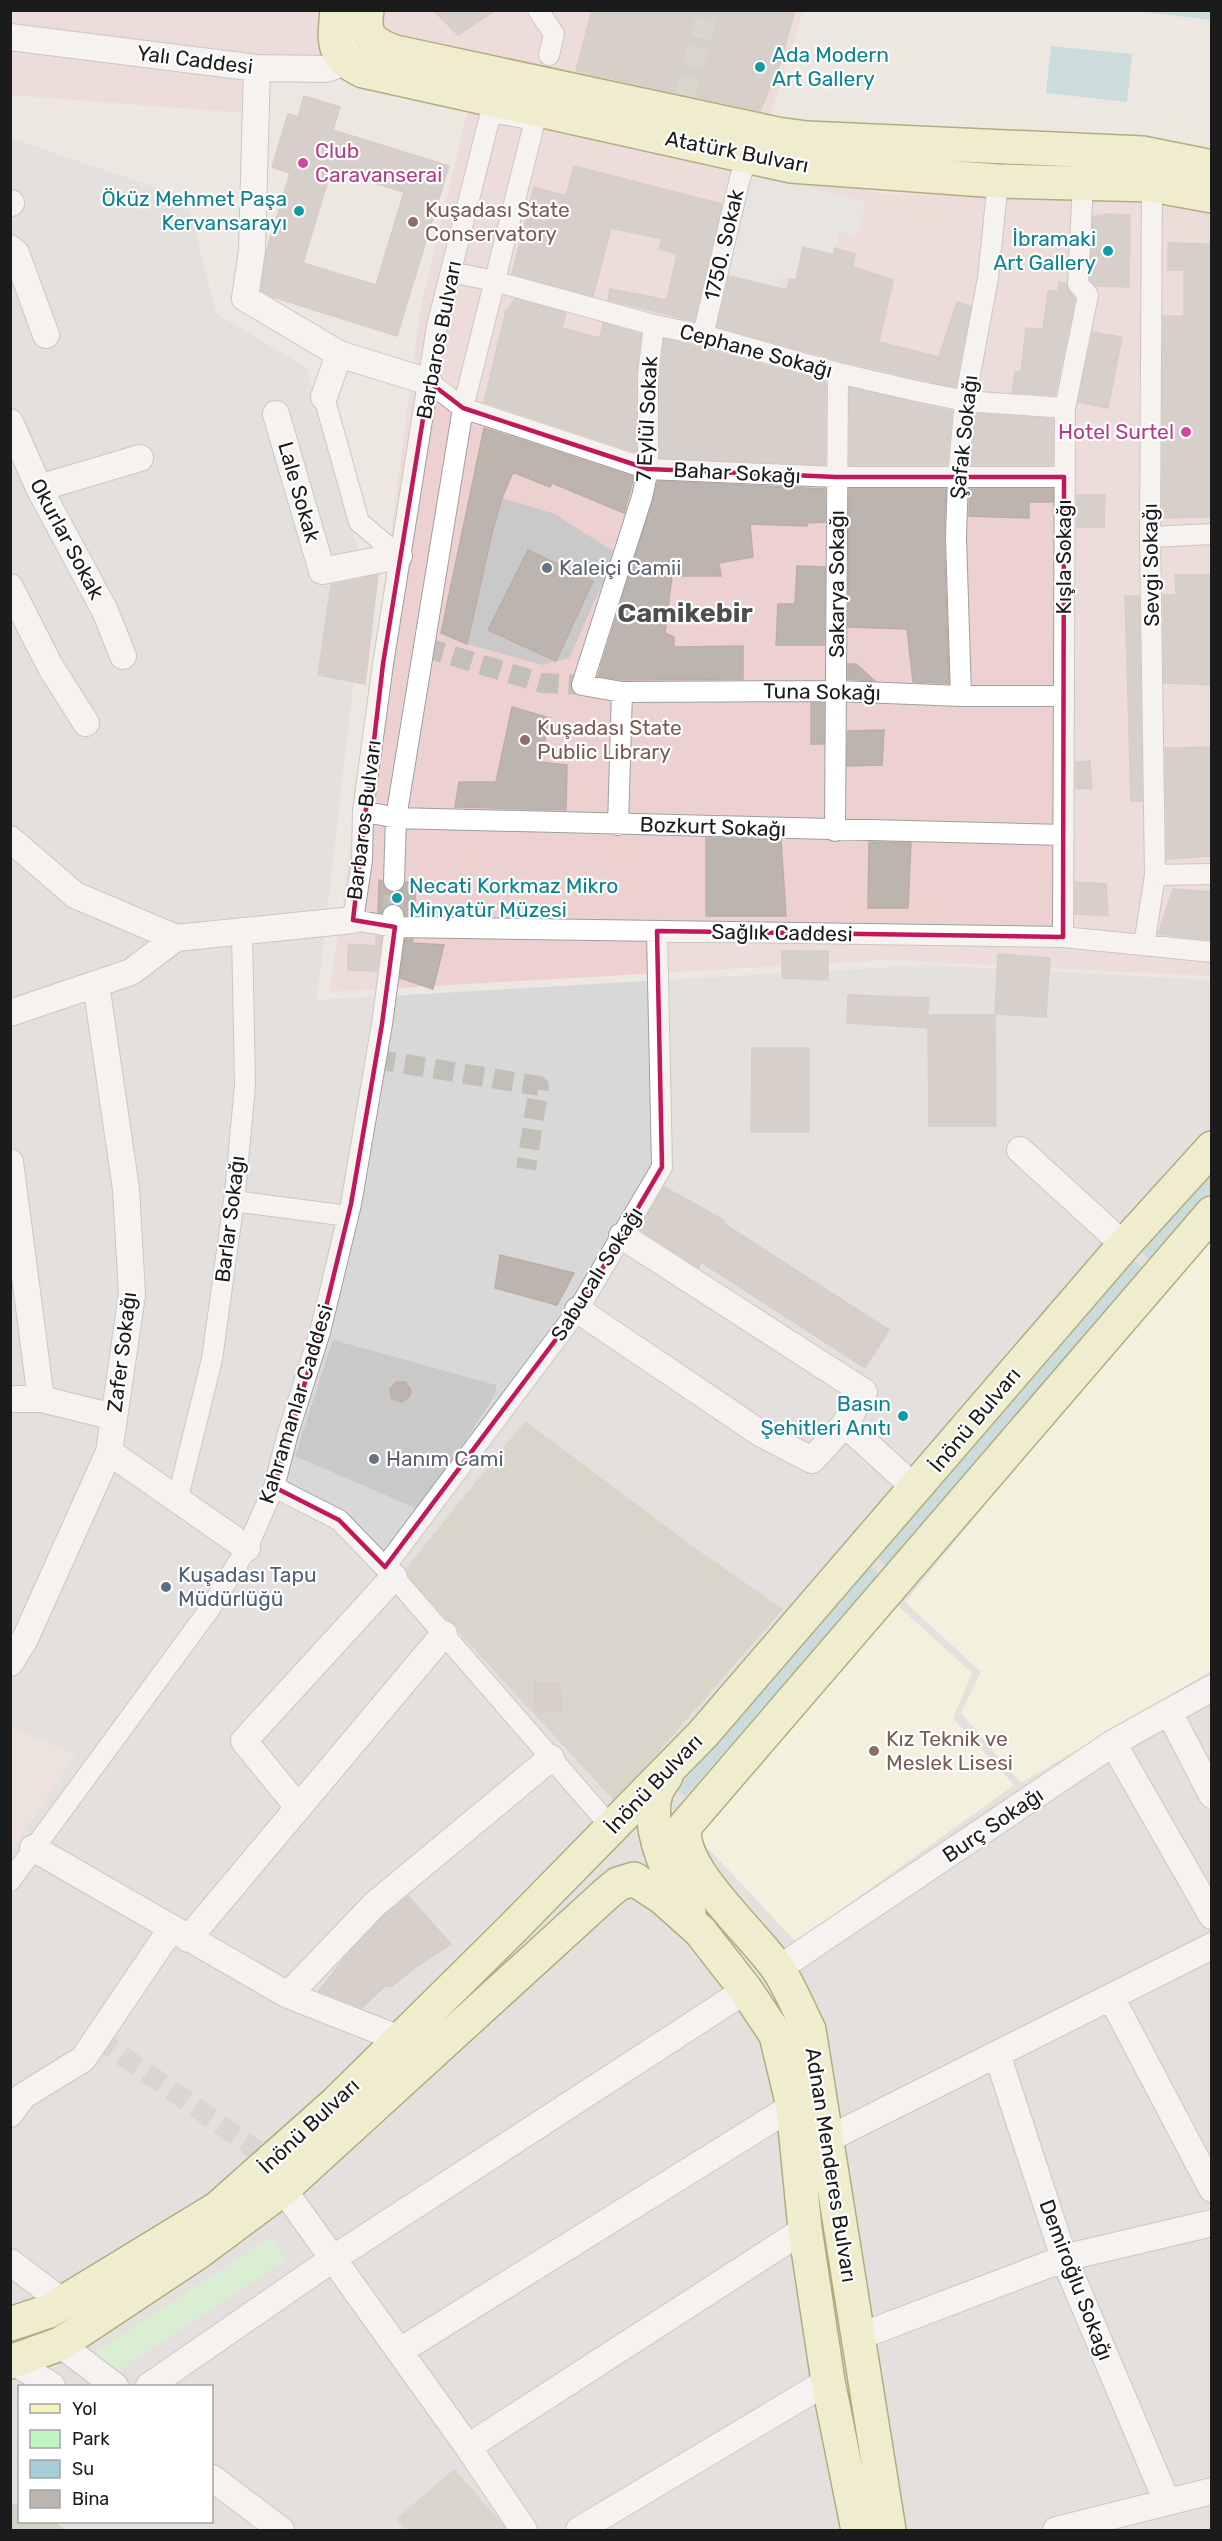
<svg xmlns="http://www.w3.org/2000/svg" width="1222" height="2541" viewBox="0 0 1222 2541" font-family="Rubik,sans-serif">
<style>
.residential{fill:#d9d8d8;fill-rule:evenodd}
.commercial{fill:#edd1d1}
.education{fill:#fcfbda}
.religious{fill:#c9c9c9}
.military{fill:#eedbd5}
.construction{fill:#c0bfae}
.cemetery{fill:#a4c4a7}
.park{fill:#c0f5c2}
.parking{fill:#dfdfdf}
.water{fill:#a4ced8}
.building{fill:#bcb4ae;stroke:#bdaea5;stroke-width:1.5;fill-rule:evenodd}
.lines{fill:none;stroke-linecap:round;stroke-linejoin:round}
.pedestrian-tunnel{stroke:#c2bfb9;stroke-width:20;stroke-dasharray:20 10;stroke-linecap:butt}
.pedestrian-casing{stroke:#9f9f9f;stroke-width:22}
.minor-casing{stroke:#9f9f9f;stroke-width:28}
.secondary-casing{stroke:#63690b;stroke-width:36}
.pedestrian{stroke:#fff;stroke-width:20}
.minor{stroke:#fff;stroke-width:26}
.secondary{stroke:#f4f4b7;stroke-width:33}
.marked{fill:none;stroke:#c2185b;stroke-width:4.5;stroke-linejoin:round}
.culture-dot{fill:#0f9aa8;stroke:#fff;stroke-width:2}
.hotel-dot{fill:#d1479c;stroke:#fff;stroke-width:2}
.education-dot{fill:#8d6e63;stroke:#fff;stroke-width:2}
.worship-dot{fill:#6b7280;stroke:#fff;stroke-width:2}
.service-dot{fill:#5c6f8a;stroke:#fff;stroke-width:2}
.labels{text-anchor:middle;stroke-width:4.5;stroke-linejoin:round;paint-order:stroke}
.culture-label{font-size:21px;fill:#0d838f;stroke:#fff;text-anchor:end}
.street-label{font-size:21px;fill:#1b1b1b;stroke:#fff}
.hotel-label{font-size:21px;fill:#b23c85;stroke:#fff;text-anchor:start}
.education-label{font-size:21px;fill:#785e54;stroke:#fff;text-anchor:start}
.worship-label{font-size:21px;fill:#5b616d;stroke:#fff;text-anchor:start}
.service-label{font-size:21px;fill:#4e5e75;stroke:#fff;text-anchor:start}
.district-label{font-size:27px;font-weight:bold;fill:#4e4e4e;stroke:#fff}
</style>
<rect width="100%" height="100%" fill="#ece8e1"/>
<path class="residential" d="M11 138 187 198 216 313 307 368 358 549V644L317 1000 927 965 1212 980 1211 2530H11ZM20 2386H212V2522H20Z"/>
<path class="commercial" d="M10 11H335L326 69 257 68 256 114 11 95Z
M373 11H803L754 168 885 194 1136 195 1211 208V976L886 960 329 992 342 910 420 311 479 62 371 35Z"/>
<path class="education" d="M1211 1232V1671L1021 1783 961 1713 981 1672 905 1602Z
M898 1606 972 1673 953 1718 1014 1785 796 1942 692 1831Z"/>
<path class="religious" d="M502 498 555 514 616 553 569 658 543 665 467 644Z
M333 1340 496 1385V1391L491 1401 420 1510 295 1456Z"/>
<path class="military" d="M11 1727 76 1755 11 1851Z"/>
<path class="construction" d="M525 1421 698 1550 783 1609 615 1802 403 1572Z
M454 2469 508 2530H407L396 2519Z"/>
<path class="cemetery" d="M19 2504 20 2522H55L66 2530H11V2504Z"/>
<path class="park" d="M271 2237 286 2260 107 2378 91 2355Z"/>
<path class="parking" d="M749 172 866 201 857 237 839 232 834 255 803 247 796 281 782 277 779 288 724 274Z"/>
<path class="water" d="M1136 11H1211V20Z
M1051 46 1132 54 1127 102 1046 93Z
M1211 1172V1193L1153 1263 1141 1252Z
M1134 1260 1146 1270 888 1568 877 1557Z
M870 1566 881 1576 685 1796 677 1789Z"/>
<path class="building" d="M433 10H496L458 35Z
M592 10H795L781 61 760 111 576 71Z
M304 96 340 107 333 130 449 166 397 336 273 297 261 290 267 249 290 173 272 167 288 114 298 117ZM331 170 404 192 376 285 303 263Z
M574 166 722 204 694 321 608 300 610 289 667 300 677 254 659 249 662 239 611 228 593 296 512 274 534 187 566 196Z
M1104 214 1130 215 1129 287 1096 286 1090 280 1093 216H1103Z
M1168 243 1211 244 1212 517 1162 518 1163 316H1184V270H1168Z
M803 247 834 255 835 248 855 254 853 267 893 280 879 342 939 357 957 302 971 306 955 387 841 361 717 327 729 276 787 290 790 279 796 280Z
M1059 282 1066 283 1067 288 1075 299 1055 395 1012 392 1015 372H1021L1026 328 1043 329 1048 291H1058Z
M515 299 566 313 562 328 600 338 603 323 641 334 636 375V452L484 402 506 311Z
M1093 332 1122 337 1108 408 1078 402Z
M664 339 700 347 826 382 825 465 660 458V376Z
M850 388 952 411 947 465H849Z
M976 414 1053 419V465H971Z
M484 428 634 477 624 513 552 483 550 487 513 472 502 498 493 530 467 644 441 633Z
M658 481 825 489V522L807 523V526L750 524 753 557 719 563 721 576H672L665 633 674 637V647L743 646V679L623 680 598 676Z
M849 489H946L944 537 949 683 913 682 907 629 848 627Z
M970 489H1053V502H1029V518L969 516Z
M1077 495H1105L1104 527H1077Z
M528 550 593 581 556 661 488 630Z
M797 566 825 567 824 645H776L778 604H795Z
M378 575 365 684 318 675 331 585Z
M1175 575H1212V685L1164 683 1163 595H1176Z
M1125 596H1139L1142 801H1131Z
M848 664H856L875 681 848 679Z
M811 703H824V744H811Z
M512 707 550 718 540 762 567 765 566 810 455 807 459 782H496Z
M884 730 882 765 847 766 848 731Z
M1212 747V856L1167 859 1165 748Z
M1090 761 1092 789 1076 788V762Z
M706 838 781 840 786 916H706Z
M869 842 911 843 908 908H868Z
M379 880 382 881 387 891 393 893 400 891 406 882 416 883 414 915H405L402 907 392 903 385 906 382 913 378 912Z
M1075 882 1106 884 1108 916 1075 914Z
M1173 889 1212 892V940L1158 934Z
M376 936 382 937 377 971 348 970V944L376 946Z
M405 939H413L412 943 444 945 433 989 400 978Z
M782 951H828V980L782 978Z
M998 954 1050 958 1046 1017 995 1014Z
M848 995 929 998 928 1015H995L996 1126H929L928 1026V1028L847 1023Z
M752 1048H809V1132H751Z
M664 1187 724 1220 723 1223 889 1330 865 1368 701 1262 699 1268 639 1229Z
M500 1255 574 1273 557 1305 495 1288Z
M396 1382H405L411 1390 409 1397 402 1402 392 1399 390 1389Z
M535 1683H560L561 1711H535Z
M408 1896 451 1944 417 1966 392 1986H385L362 2008 319 1991 346 1956 385 1915Z"/>
<g class="lines">
<path class="pedestrian-tunnel" d="M685 96 708 10
M424 647 542 683 582 685
M393 915 394 881
M375 1059 539 1086 526 1169
M97 2038 272 2161"/>
<defs>
<path id="pedestrian" d="M538 10 554 34 549 55
M451 272 494 281 654 325 703 335 838 373 912 390 965 401 1065 408
M654 325 648 375V469L642 497 582 685 622 692 837 691 961 696H1063
M703 335 740 178 748 156
M429 382 463 408 648 469 836 477H1064
M324 397 359 522 399 556
M1150 537 1212 534
M961 696 956 537 958 477 965 401 988 278 998 181
M363 811 396 818 1064 835
M618 825 622 692
M835 831 838 373
M1155 875 1212 874
M394 881 396 818 463 408 535 120 491 112 437 326 383 664 363 811 362 860 353 920 395 927 1063 937 1212 952
M1063 937 1065 408 1088 295 1078 284 1083 183
M1144 945 1155 875 1150 537 1152 185
M234 1201 348 1216
M274 1487 339 1520 394 1577 612 1828
M177 1501 212 1359 235 1193 245 1085 242 931
M385 1567 578 1310 662 1167 657 931
M10 1881 209 1610 247 1548 274 1487 288 1433 320 1332 351 1204 382 1024 395 927 393 915"/>
<path id="minor" d="M10 37 257 68 326 69 335 66 358 47
M257 68 252 250 245 298 339 354
M10 203H11
M10 248 16 253 46 335
M324 397 339 354 429 382
M276 414 322 571 399 556
M10 422 39 488 105 611 123 656
M39 488 140 458
M10 587 50 666 86 723
M10 839 75 895 176 938 353 920
M10 1013 131 972 176 938
M1020 1150 1124 1245
M10 1162 41 1399
M622 1236 864 1392 845 1424
M578 1310 760 1433 812 1460 845 1424 916 1489
M10 1399H41L114 1417
M109 1452 247 1548
M10 1663 25 1639 109 1452 132 1295 126 1189 96 984
M1169 1712 1212 1795
M1113 1743 1212 1916
M298 1807 244 1741 394 1577
M33 1848 288 1995 400 2039
M188 1939 444 1634
M778 1969 1113 1743 1212 1688
M288 1995 375 1904 551 1758
M1111 1997 1212 2189
M997 2054 1064 2258 1167 2502
M10 2114 23 2096 83 2059 171 1929
M828 2139 1212 1946
M283 2189 468 2447 524 2530
M10 2262 63 2302
M858 2337 1068 2257 1212 2223
M60 2344 115 2386
M400 2351 793 2106
M13 2361 52 2386
M149 2386 334 2258 746 1990
M468 2447 805 2229
M212 2478 281 2530
M579 2530 828 2381
M1056 2530 1212 2491"/>
<path id="secondary" d="M337 10C334 43 331 56 363 71L791 166 998 181 1152 185 1212 196
M367 10C363 37 371 43 395 52L777 134 807 138 1142 153 1212 167
M666 1776C663 1781 658 1787 656 1793 645 1829 672 1882 689 1913
M10 2324 49 2311 218 2208 336 2103 513 1928 703 1734 1124 1245 1212 1148
M10 2362 60 2344 197 2253 283 2189 606 1894 618 1884 634 1879 663 1898 700 1931 746 1990 776 2035 793 2106 805 2229 828 2381 858 2530
M889 2530 809 2030C799 2010 790 1987 778 1969 754 1933 677 1869 685 1826L1212 1213"/>
</defs>
<use href="#pedestrian" class="pedestrian-casing"/>
<use href="#minor" class="minor-casing"/>
<use href="#secondary" class="secondary-casing"/>
<use href="#pedestrian" class="pedestrian"/>
<use href="#minor" class="minor"/>
<use href="#secondary" class="secondary"/>
</g>
<path d="M0 0H1222V2541H0ZM429 382 463 408 648 469 836 477H1064L1063 937 657 931 662 1167 578 1310 385 1567 339 1520 274 1487 320 1332 351 1204 382 1024 395 927 353 920 383 664Z" fill="#ece8e1" fill-opacity=".55" fill-rule="evenodd"/>
<path class="marked" d="M429 382 463 408 648 469 836 477H1064L1063 937 657 931 662 1167 578 1310 385 1567 339 1520 274 1487 320 1332 351 1204 382 1024 395 927 353 920 383 664Z"/>
<g class="culture-dot">
<circle cx="760" cy="67" r="6"/>
<circle cx="299" cy="211" r="6"/>
<circle cx="1108" cy="251" r="6"/>
<circle cx="397" cy="898" r="6"/>
<circle cx="903" cy="1416" r="6"/>
</g>
<g class="hotel-dot">
<circle cx="303" cy="163" r="6"/>
<circle cx="1186" cy="432" r="6"/>
</g>
<g class="education-dot">
<circle cx="413" cy="222" r="6"/>
<circle cx="525" cy="740" r="6"/>
<circle cx="874" cy="1751" r="6"/>
</g>
<g class="worship-dot">
<circle cx="547" cy="568" r="6"/>
<circle cx="374" cy="1459" r="6"/>
</g>
<circle class="service-dot" cx="166" cy="1587" r="6"/>
<g class="labels">
<g class="culture-label">
<text x="772" y="62" text-anchor="start">Ada Modern<tspan x="772" dy="24">Art Gallery</tspan></text>
<text x="287" y="206">Öküz Mehmet Paşa<tspan x="287" dy="24">Kervansarayı</tspan></text>
<text x="1096" y="246">İbramaki<tspan x="1096" dy="24">Art Gallery</tspan></text>
<text x="409" y="893" text-anchor="start">Necati Korkmaz Mikro<tspan x="409" dy="24">Minyatür Müzesi</tspan></text>
<text x="891" y="1411">Basın<tspan x="891" dy="24">Şehitleri Anıtı</tspan></text>
</g>
<g class="street-label">
<text transform="translate(195 60) rotate(7)" y="7">Yalı Caddesi</text>
<text transform="translate(737 152) rotate(11)" y="7">Atatürk Bulvarı</text>
<text transform="translate(724 245) rotate(-77)" y="7">1750. Sokak</text>
<text transform="translate(439 340) rotate(-79)" y="7">Barbaros Bulvarı</text>
<text transform="translate(756 351) rotate(15)" y="7">Cephane Sokağı</text>
<text transform="translate(647 419) rotate(-87)" y="7">7 Eylül Sokak</text>
<text transform="translate(964 437) rotate(-84)" y="7">Şafak Sokağı</text>
<text transform="translate(737 473) rotate(3)" y="7">Bahar Sokağı</text>
<text transform="translate(299 492) rotate(74)" y="7">Lale Sokak</text>
<text transform="translate(67 539) rotate(62)" y="7">Okurlar Sokak</text>
<text transform="translate(1064 557) rotate(-90)" y="7">Kışla Sokağı</text>
<text transform="translate(1151 565) rotate(-91)" y="7">Sevgi Sokağı</text>
<text transform="translate(837 584) rotate(-90)" y="7">Sakarya Sokağı</text>
<text transform="translate(822 692) rotate(1)" y="7">Tuna Sokağı</text>
<text transform="translate(364 820) rotate(-83)" y="7">Barbaros Bulvarı</text>
<text transform="translate(713 827) rotate(2)" y="7">Bozkurt Sokağı</text>
<text transform="translate(782 933) rotate(1)" y="7">Sağlık Caddesi</text>
<text transform="translate(230 1219) rotate(-83)" y="7">Barlar Sokağı</text>
<text transform="translate(597 1274) rotate(-58)" y="7">Sabucalı Sokağı</text>
<text transform="translate(122 1352) rotate(-83)" y="7">Zafer Sokağı</text>
<text transform="translate(296 1404) rotate(-73)" y="7">Kahramanlar Caddesi</text>
<text transform="translate(975 1420) rotate(-50)" y="7">İnönü Bulvarı</text>
<text transform="translate(654 1784) rotate(-46)" y="7">İnönü Bulvarı</text>
<text transform="translate(993 1825) rotate(-34)" y="7">Burç Sokağı</text>
<text transform="translate(309 2126) rotate(-43)" y="7">İnönü Bulvarı</text>
<text transform="translate(831 2165) rotate(81)" y="7">Adnan Menderes Bulvarı</text>
<text transform="translate(1076 2280) rotate(69)" y="7">Demiroğlu Sokağı</text>
</g>
<g class="hotel-label">
<text x="315" y="158">Club<tspan x="315" dy="24">Caravanserai</tspan></text>
<text x="1174" y="439" text-anchor="end">Hotel Surtel</text>
</g>
<g class="education-label">
<text x="425" y="217">Kuşadası State<tspan x="425" dy="24">Conservatory</tspan></text>
<text x="537" y="735">Kuşadası State<tspan x="537" dy="24">Public Library</tspan></text>
<text x="886" y="1746">Kız Teknik ve<tspan x="886" dy="24">Meslek Lisesi</tspan></text>
</g>
<g class="worship-label">
<text x="559" y="575">Kaleiçi Camii</text>
<text x="386" y="1466">Hanım Cami</text>
</g>
<g class="service-label">
<text x="178" y="1582">Kuşadası Tapu<tspan x="178" dy="24">Müdürlüğü</tspan></text>
</g>
<g class="district-label">
<text x="685" y="622">Camikebir</text>
</g>
</g>
<rect width="1222" height="2541" fill="none" stroke="#1b1b1b" stroke-width="24"/>
<rect x="18" y="2385" width="195" height="138" fill="#ffffff" stroke="#a4a4a4" stroke-width="1.5"/>
<rect x="30" y="2404" width="30" height="9" fill="#f4f4b7" stroke="#a4a4a4" stroke-width="1.5"/>
<text x="72" y="2415" font-size="18" fill="#1b1b1b">Yol</text>
<rect x="30" y="2430" width="30" height="18" fill="#c0f5c2" stroke="#a4a4a4" stroke-width="1.5"/>
<text x="72" y="2445" font-size="18" fill="#1b1b1b">Park</text>
<rect x="30" y="2460" width="30" height="18" fill="#a4ced8" stroke="#a4a4a4" stroke-width="1.5"/>
<text x="72" y="2475" font-size="18" fill="#1b1b1b">Su</text>
<rect x="30" y="2490" width="30" height="18" fill="#bcb4ae" stroke="#a4a4a4" stroke-width="1.5"/>
<text x="72" y="2505" font-size="18" fill="#1b1b1b">Bina</text>
</svg>
